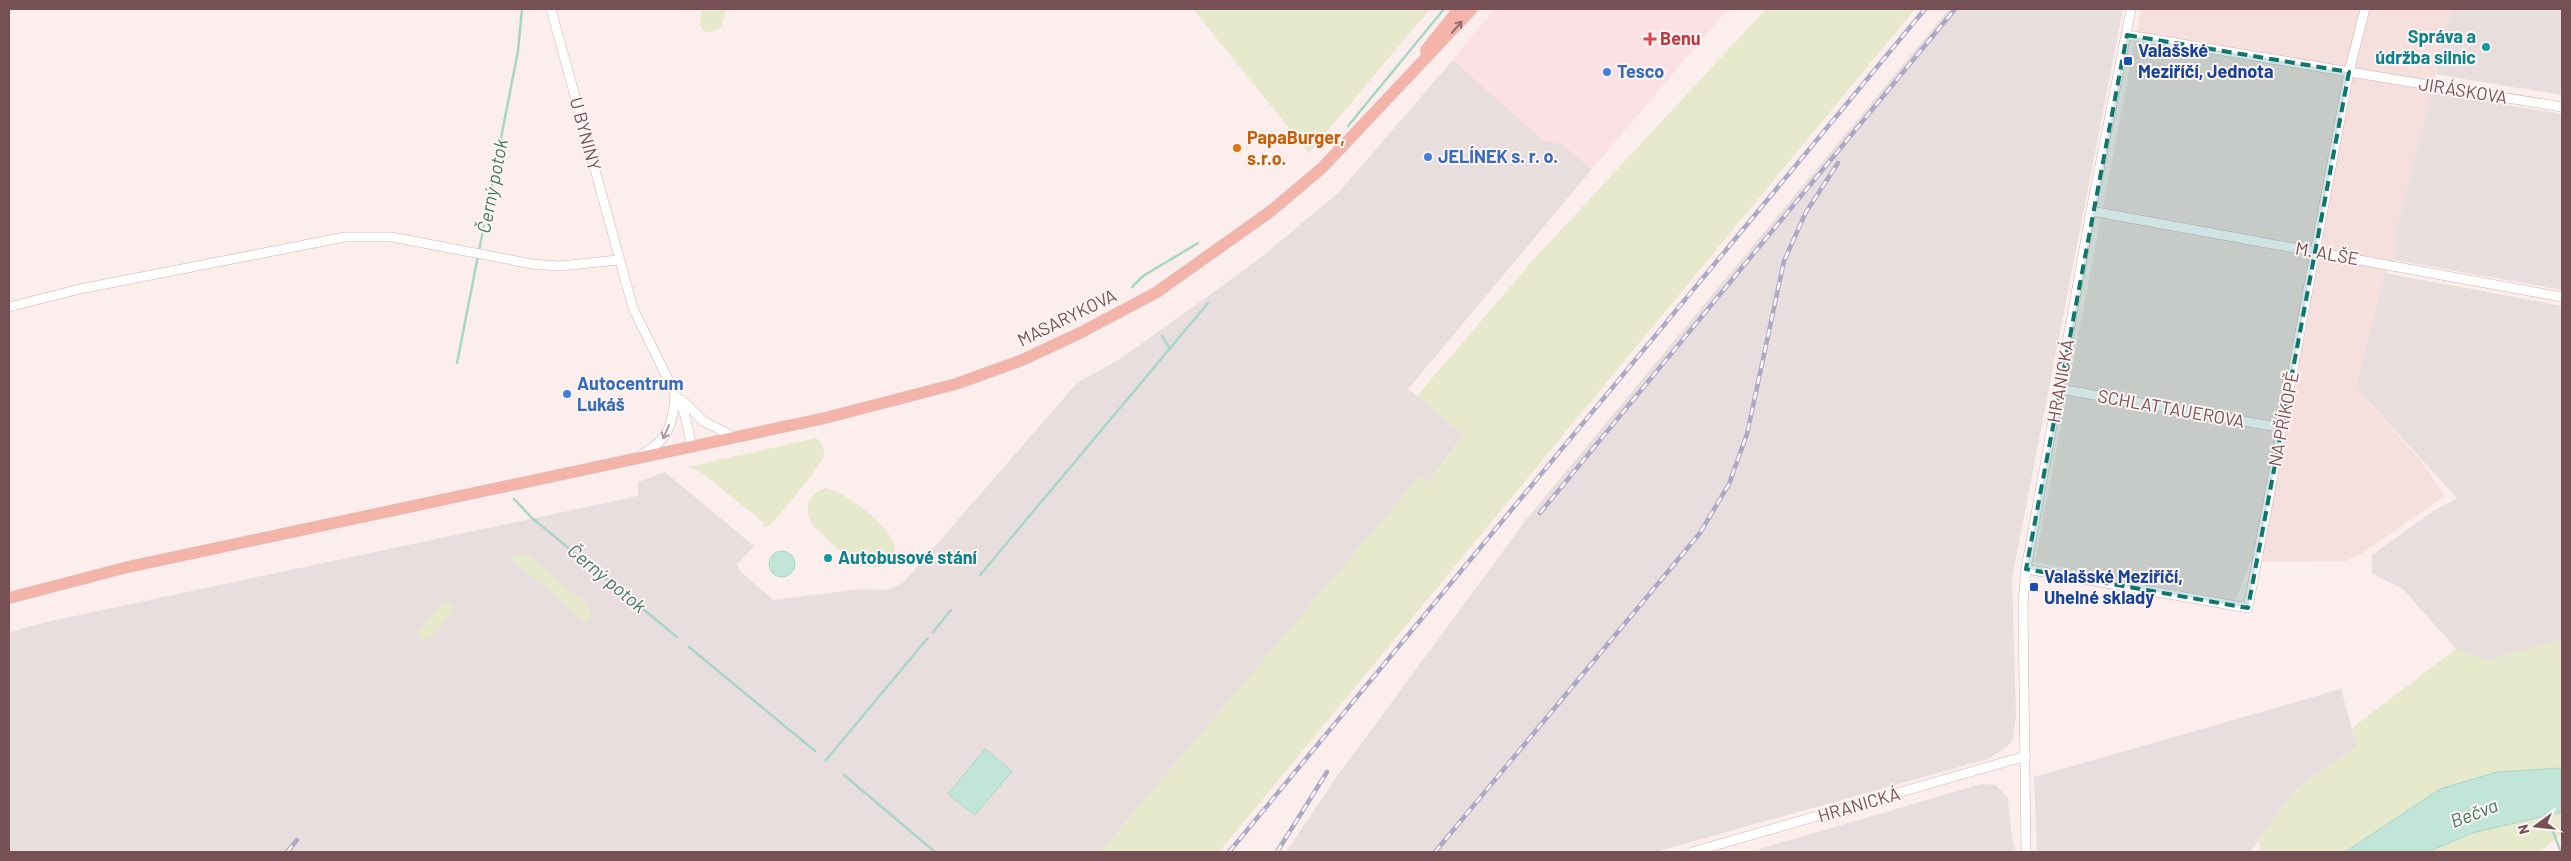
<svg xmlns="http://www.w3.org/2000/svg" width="2571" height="861" viewBox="0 0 2571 861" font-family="Barlow,sans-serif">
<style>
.residential{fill:#f5e0de}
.commercial{fill:#fbe1e6}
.industrial{fill:#e9dede}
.green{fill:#e6e9cb}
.water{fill:#c1e5d8;stroke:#a8d6c6}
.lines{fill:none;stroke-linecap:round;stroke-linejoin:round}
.stream{stroke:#a8d6c6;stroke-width:2.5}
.minor-casing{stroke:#d0b4b6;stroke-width:10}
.major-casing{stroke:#d6cacc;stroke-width:12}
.minor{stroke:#fff;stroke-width:9}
.major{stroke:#f4b4aa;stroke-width:11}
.rail-casing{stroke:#abaac6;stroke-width:4.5}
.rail{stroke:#fef4f3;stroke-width:2.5;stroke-dasharray:8;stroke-linecap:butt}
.oneway{stroke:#96696a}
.oneway2{stroke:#ad9699}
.marked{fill:#0f766e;fill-opacity:0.2;stroke:#0f766e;stroke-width:4;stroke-dasharray:10 6;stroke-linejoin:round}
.health-dot{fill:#e0444e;stroke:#fef4f3;stroke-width:2}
.culture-dot{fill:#0f9aa8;stroke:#fef4f3;stroke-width:2}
.transit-dot{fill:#1a4fb4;stroke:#fef4f3;stroke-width:2}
.shop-dot{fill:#3f7fe0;stroke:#fef4f3;stroke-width:2}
.food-dot{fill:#e8710a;stroke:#fef4f3;stroke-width:2}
.labels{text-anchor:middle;stroke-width:4;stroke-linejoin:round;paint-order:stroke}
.culture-label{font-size:18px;font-weight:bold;fill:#0d838f;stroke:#fef4f3;text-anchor:end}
.health-label{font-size:18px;font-weight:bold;fill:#be3a42;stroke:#fef4f3;text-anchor:start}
.transit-label{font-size:18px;font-weight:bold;fill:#164399;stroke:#fef4f3;text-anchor:start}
.shop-label{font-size:18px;font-weight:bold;fill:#366cbe;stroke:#fef4f3;text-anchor:start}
.street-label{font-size:18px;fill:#765055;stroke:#fef4f3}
.food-label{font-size:18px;font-weight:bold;fill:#c56008;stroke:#fef4f3;text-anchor:start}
.water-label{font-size:19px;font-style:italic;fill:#447968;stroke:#fef4f3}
</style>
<rect width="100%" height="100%" fill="#fceeec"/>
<path class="residential" d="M2141 9H2452L2396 231 2394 260 2385 273 2356 388 2422 462 2445 496 2361 554 2346 561 2250 562 2235 601 2035 562Z"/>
<path class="commercial" d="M1494 9H1728L1592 169 1563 145 1543 140 1453 60Z"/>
<path class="industrial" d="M1949 9H2123L2012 578 2016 717 2013 738 2008 746 1988 759 1655 852H1286L1338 775 1529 516Z
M2452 9H2562V95L2435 74Z
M1453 60 1543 140 1563 145 1592 169 1408 389 1464 434 1428 483 1420 477 1100 852H9V632L51 621 638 496V482L665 472 754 546 737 564 740 571 773 600 862 589 888 590 904 582 1077 383 1120 359 1207 297 1264 255 1339 192Z
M2431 92 2562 114V290L2394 260 2396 231Z
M2385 273 2562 306V639L2488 660 2456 649 2403 589 2372 574V555L2432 512 2457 498 2356 388Z
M2341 689 2357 747 2297 788 2250 852H2037L2034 777Z
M1981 784 1996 785 2008 798 2012 838 2016 852H1760L1759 849Z"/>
<path class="green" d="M701 9H725C724 23 722 33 706 32L700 26Z
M1193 9H1430L1309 153Z
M1766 9H1915L1219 852H1100L1420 476 1428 483 1464 435 1417 396 1535 258Z
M816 438C821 442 825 448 824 455 822 465 776 520 767 527L763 526 764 523 701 472 688 467Z
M826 488C845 491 891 527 895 547 894 553 891 560 886 564 861 579 832 542 814 527 803 511 806 494 826 488Z
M521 553 529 556 585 603 589 609 590 618 586 621 583 620 512 560 514 554Z
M443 601 453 604C454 613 431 642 422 641L418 636V632Z
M2562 639V768L2497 772 2440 789 2345 852H2261L2258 840 2297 788 2357 747 2352 728 2456 649 2488 660Z
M2562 812V834L2539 852H2428L2472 833Z"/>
<path class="water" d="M769 564a13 13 0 1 1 26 0a13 13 0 1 1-26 0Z
M985 749 1012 771 975 815 948 794Z
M2562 768V812L2472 833 2428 852H2345L2440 789 2497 772Z"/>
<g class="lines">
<path class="stream" d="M1348 126 1444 9
M479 251 518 51 522 9
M1132 287 1143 276 1198 243
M1162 336 1170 349
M457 363 478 256
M514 499 532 518 677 637
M980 575 1208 303
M933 632 951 610
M689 647 815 751
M826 760 927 639
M844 775 935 852
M2546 814 2561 852"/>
<defs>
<path id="minor" d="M551 9 633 308 684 412 692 447
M2127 35 2562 107
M2091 211 2562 297
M9 307 80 289 345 237H392L532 264 560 266 618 260
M2060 389 2283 428
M682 400 703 421 734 437
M643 454C669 440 673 423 675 395
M2026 569 2248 608 2349 72 2365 9
M1692 852 2026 756
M2026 852 2023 603 2026 569 2091 211 2131 9"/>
<path id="major" d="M1426 50 1459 9
M9 598 128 567 825 418 956 384 1020 361 1082 332 1157 292 1271 211 1322 168 1472 9"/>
</defs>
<use href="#minor" class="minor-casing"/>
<use href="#major" class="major-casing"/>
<use href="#minor" class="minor"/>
<use href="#major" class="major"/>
<defs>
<path id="rail" d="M1540 513 1955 9
M287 852 297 840
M1229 852 1925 9
M1277 852 1327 772
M1435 852 1700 533 1729 484 1747 434 1784 261 1806 212 1838 163"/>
</defs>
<use href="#rail" class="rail-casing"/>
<use href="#rail" class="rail"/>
</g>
<defs><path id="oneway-shaft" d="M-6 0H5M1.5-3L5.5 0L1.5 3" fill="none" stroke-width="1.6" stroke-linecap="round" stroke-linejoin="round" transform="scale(1.25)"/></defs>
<use class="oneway" href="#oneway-shaft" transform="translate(1457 27) rotate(-49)"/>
<use class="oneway2" href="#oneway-shaft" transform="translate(666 432) rotate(114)"/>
<path class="marked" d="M2127 35 2349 72 2248 608 2026 569Z"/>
<path class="health-dot" d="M1647.5 31.5h5v5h5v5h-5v5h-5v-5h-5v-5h5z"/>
<g class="culture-dot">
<circle cx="2486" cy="47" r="5"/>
<circle cx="828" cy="558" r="5"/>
</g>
<g class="transit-dot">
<rect x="2123" y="56" width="10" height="10" rx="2.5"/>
<rect x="2029" y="582" width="10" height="10" rx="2.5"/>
</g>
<g class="shop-dot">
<circle cx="1607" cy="72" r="5"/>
<circle cx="1428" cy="157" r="5"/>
<circle cx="567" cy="394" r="5"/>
</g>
<circle class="food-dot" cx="1237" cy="148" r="5"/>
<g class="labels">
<g class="culture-label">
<text x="2476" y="43">Správa a<tspan x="2476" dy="21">údržba silnic</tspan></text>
<text x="838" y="564" text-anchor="start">Autobusové stání</text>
</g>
<g class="health-label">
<text x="1660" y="45">Benu</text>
</g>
<g class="transit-label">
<text x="2138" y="57">Valašské<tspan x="2138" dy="21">Meziříčí, Jednota</tspan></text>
<text x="2044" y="583">Valašské Meziříčí,<tspan x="2044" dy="21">Uhelné sklady</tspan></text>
</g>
<g class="shop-label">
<text x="1617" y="78">Tesco</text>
<text x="1438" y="163">JELÍNEK s. r. o.</text>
<text x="577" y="390">Autocentrum<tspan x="577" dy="21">Lukáš</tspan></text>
</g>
<g class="street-label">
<text transform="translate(2463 91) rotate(9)" y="6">JIRÁSKOVA</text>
<text transform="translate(585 134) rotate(75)" y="6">U BYNINY</text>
<text transform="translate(2327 254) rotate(10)" y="6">M. ALŠE</text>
<text transform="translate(1067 318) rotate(-26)" y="6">MASARYKOVA</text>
<text transform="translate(2061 381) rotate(-80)" y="6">HRANICKÁ</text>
<text transform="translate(2171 409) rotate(10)" y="6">SCHLATTAUEROVA</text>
<text transform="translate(2284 419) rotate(-79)" y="6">NA PŘÍKOPĚ</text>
<text transform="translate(1859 805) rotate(-16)" y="6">HRANICKÁ</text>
</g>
<g class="food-label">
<text x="1247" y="144">PapaBurger,<tspan x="1247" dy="21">s.r.o.</tspan></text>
</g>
<g class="water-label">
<text transform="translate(492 186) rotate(-79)" y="7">Černý potok</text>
<text transform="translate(607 578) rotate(40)" y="7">Černý potok</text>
<text transform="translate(2474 813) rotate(-21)" y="7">Bečva</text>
</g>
</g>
<rect width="2571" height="861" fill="none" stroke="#765055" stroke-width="20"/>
<g transform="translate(2536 826) rotate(255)" stroke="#fef4f3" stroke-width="4" paint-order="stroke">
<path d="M0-4L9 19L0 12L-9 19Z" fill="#765055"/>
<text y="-8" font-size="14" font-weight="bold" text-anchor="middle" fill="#765055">N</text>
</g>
</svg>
